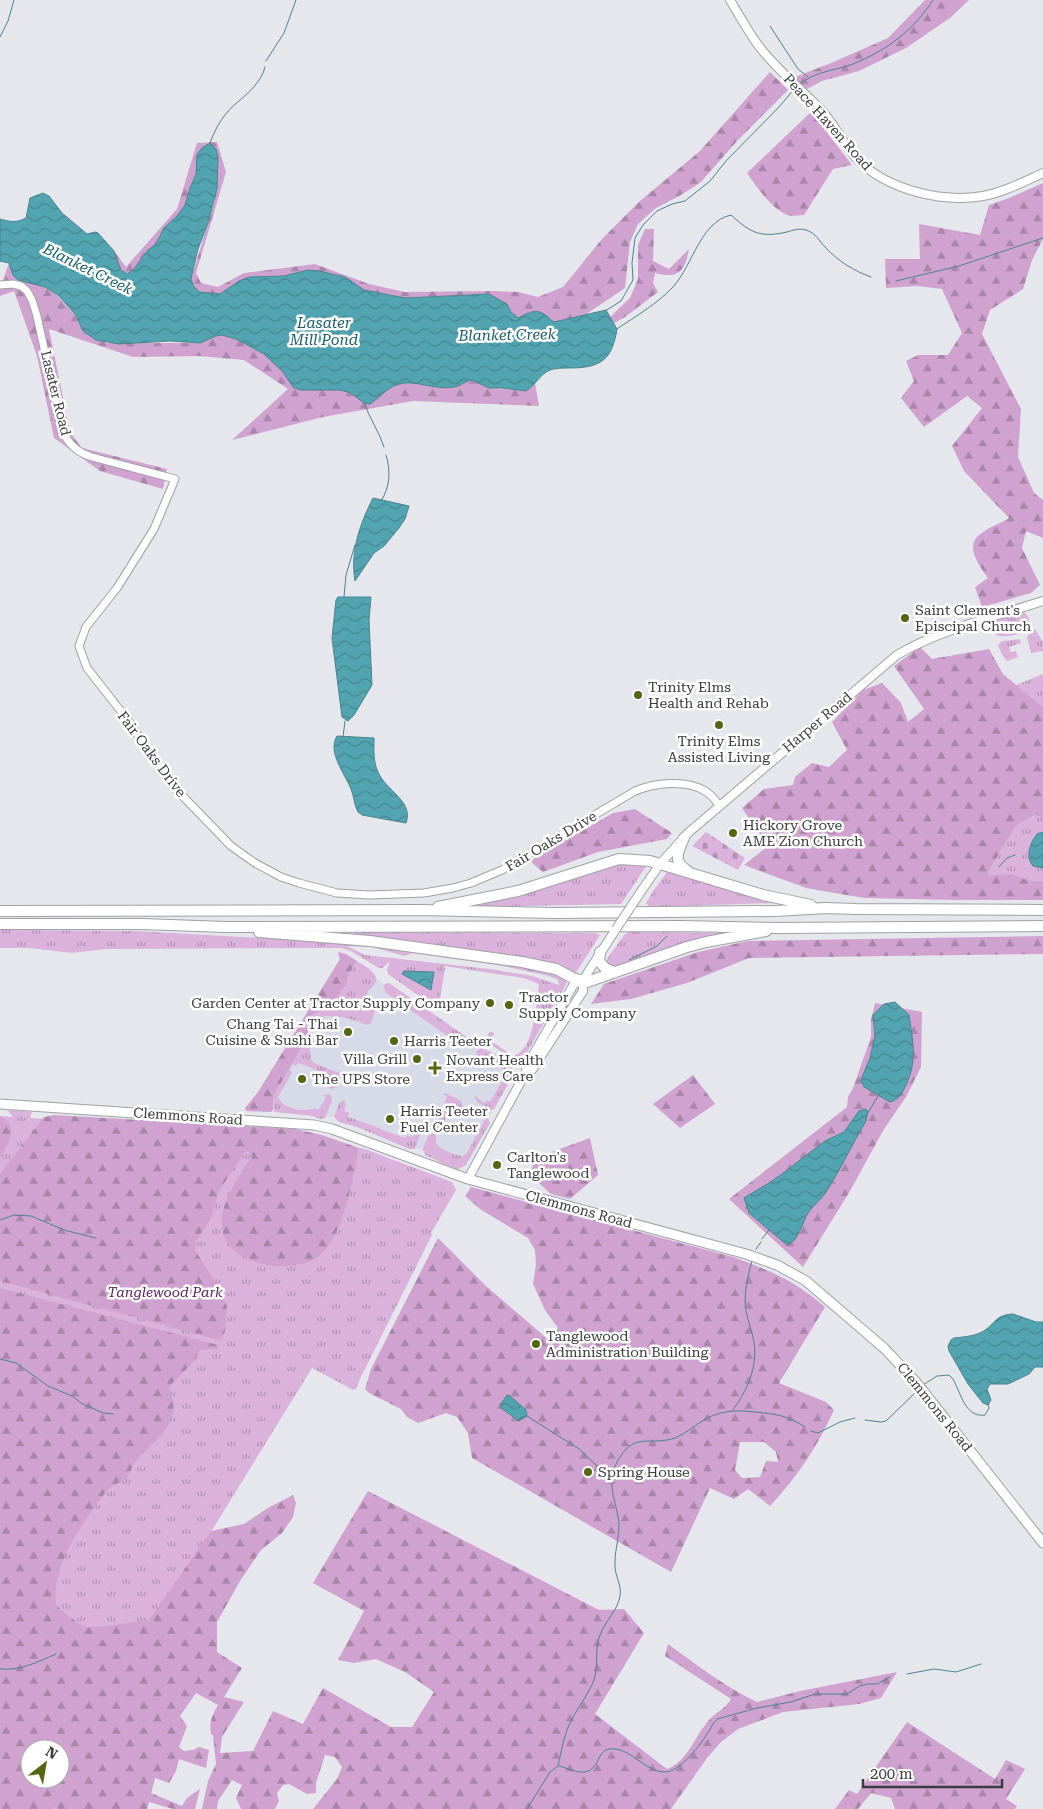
<svg xmlns="http://www.w3.org/2000/svg" width="1043" height="1809" viewBox="0 0 1043 1809" font-family="'Roboto Serif',serif">
<style>
.built{fill:#d7dbe7}
.grass{fill:url(#grass-tufts);fill-rule:evenodd}
.forest{fill:url(#forest-firs);fill-rule:evenodd}
.cemetery{fill:url(#cemetery-stones)}
.water{fill:url(#water-waves);stroke:#4b848e}
.lines{fill:none;stroke-linecap:round;stroke-linejoin:round}
.stream{stroke:#4b848e;stroke-width:1}
.tertiary-casing{stroke:#9fa1a5;stroke-width:9}
.secondary-casing{stroke:#9fa1a5;stroke-width:10}
.primary-casing{stroke:#9fa1a5;stroke-width:11}
.motorway-casing{stroke:#9fa1a5;stroke-width:12}
.tertiary{stroke:#fff;stroke-width:7}
.secondary{stroke:#fff;stroke-width:8}
.primary{stroke:#fff;stroke-width:9}
.motorway{stroke:#fff;stroke-width:10}
.secondary-bridge-casing{stroke:#9fa1a5;stroke-width:10;stroke-linecap:butt}
.secondary-bridge{stroke:#fff;stroke-width:8}
.poi-dot{fill:#546712;stroke:#fff;stroke-width:2}
.labels{text-anchor:middle;stroke-width:5;stroke-linejoin:round;paint-order:stroke}
.street-label{font-size:14px;fill:#3a3b3d;stroke:#fff}
.poi-label{font-size:14px;fill:#3a3b3d;stroke:#fff;text-anchor:start}
.park-label{font-size:14px;font-style:italic;fill:#57215a;stroke:#fff}
.water-label{font-size:15px;font-style:italic;fill:#195d67;stroke:#fff}
</style>
<defs>
<pattern id="grass-tufts" width="24" height="20" patternUnits="userSpaceOnUse" patternTransform="scale(1.25)"><rect width="24" height="20" fill="#dab2db"/><path d="M3 7l-1-3M5 7V3M7 7l1-3M15 17l-1-3M17 17v-4M19 17l1-3" fill="none" stroke="#b292b3"/></pattern>
<pattern id="forest-firs" width="22" height="20" patternUnits="userSpaceOnUse" patternTransform="scale(1.25)"><rect width="22" height="20" fill="#cfa2d0"/><path d="M5 1l3.5 6h-7zM16 11l3.5 6h-7z" fill="#a985aa"/></pattern>
<pattern id="cemetery-stones" width="16" height="16" patternUnits="userSpaceOnUse" patternTransform="scale(1.25)"><rect width="16" height="16" fill="#dab2db"/><path d="M2 7V4a2 2 0 0 1 4 0v3zM10 15v-3a2 2 0 0 1 4 0v3z" fill="#b292b3"/></pattern>
<pattern id="water-waves" width="16" height="10" patternUnits="userSpaceOnUse" patternTransform="scale(1.25)"><rect width="16" height="10" fill="#52a4b1"/><path d="M0 5q4-4 8 0t8 0" fill="none" stroke="#458791"/></pattern>
</defs>
<rect width="100%" height="100%" fill="#e5e7ec"/>
<path class="built" d="M375 978 513 1071 493 1107 487 1124 459 1165 341 1118 273 1110 274 1095 305 1041V1023L309 1017 328 1011Z"/>
<path class="grass" d="M1023 611C1043 629 1011 640 996 635L992 625 993 620Z
M1035 629 1043 642V651L1031 653 1027 637 1032 630Z
M1020 639 1021 643 1009 647 1011 652 1016 651 1018 657 1007 661 1002 655 998 645 1002 641Z
M1043 674V707L1016 685Z
M1035 815 1043 817V881L1027 880 1013 874 988 876 991 867 1016 826Z
M614 863 647 865 621 904 477 907 478 903Z
M668 871 774 901V903L650 907 646 903 653 891Z
M0 930 136 931 317 941 356 944 536 968 561 975 567 983 522 1061 518 1062 488 1043 485 1039 490 1032H493L494 1034 491 1041 513 1056C535 1051 536 1002 539 984L524 978 444 966 445 968 439 1005 426 997 437 1005 435 1007 388 974 387 970 390 961 383 968H379L351 951 341 948 106 949 72 953 30 948H0ZM347 946 373 947 404 956 413 953 498 965 549 976 558 980 559 985 532 976 489 969 365 955Z
M354 932 595 933 600 935 577 971 574 973 451 947 354 935Z
M629 932 723 933V935L615 968 607 964V959L624 935Z
M357 961C363 965 379 973 376 981 374 986 369 989 367 994L370 999 377 1005 371 1023 367 1025C341 1015 337 1015 310 1018L307 1024 311 1059 314 1063 339 1073 340 1077 337 1087 331 1089 329 1088 331 1085 326 1082 322 1083 321 1081H325L328 1074 298 1063 296 1066 293 1064 289 1070 292 1073 278 1097C283 1109 304 1113 315 1108L318 1110 326 1098 324 1095 329 1094 332 1097V1100L325 1118 320 1119 313 1116 274 1112V1095L305 1041V1023L309 1017 328 1007 336 999 346 985 350 972Z
M389 983 468 1038 471 1042 470 1047 465 1048 386 993 383 986 385 984Z
M480 1048C490 1049 511 1063 515 1072L494 1109 491 1110 477 1102 475 1097 478 1095 477 1098 485 1103 487 1100 490 1102 505 1076 503 1073 504 1070 500 1067 498 1069V1065L480 1055V1058L477 1056 476 1052Z
M445 1093 461 1101 463 1106 459 1108 450 1103 449 1104 452 1106 441 1127 436 1128 433 1125 436 1124 440 1116 436 1114 441 1113 447 1096 444 1095Z
M344 1100 346 1104 344 1111 349 1113 348 1117 379 1128 381 1125 380 1129 405 1138 407 1135 413 1137 416 1130 420 1129 421 1132 415 1149H409L357 1127 339 1122 334 1117 339 1103Z
M469 1108H473L488 1118 490 1123 466 1165 459 1169H455L425 1155 423 1149 428 1136 432 1133 436 1135C436 1136 436 1142 436 1143 439 1149 457 1156 463 1156L467 1153 485 1119 473 1111 470 1114 466 1111Z
M9 1110 32 1112 30 1118 285 1132 358 1151 359 1148H362L452 1182 456 1190 431 1233 432 1235 359 1381 357 1388 353 1390 312 1368 116 1686 170 1716 147 1809H0V1116L13 1117 8 1111ZM30 1749H60V1779H30Z"/>
<path class="forest" d="M925 0H969L950 18 906 48 859 71 822 81 805 90 795 77 831 63 888 38Z
M770 72 788 90 737 141 701 182 681 195 656 208 638 224 630 242 625 288 585 315 554 322 544 314 529 312 518 318 511 312 507 304 489 294 405 298 284 276 239 281 220 294H205L194 287 191 279 215 200 214 147 210 143 196 158V174L190 188 185 205 177 216 164 228 156 244 148 250 133 270 127 274 121 270 114 251 126 267 177 209 197 143 217 142 226 172 196 273 201 283 218 287 244 273 315 264 369 284 405 292 493 291 518 292 538 297 563 287 602 239 640 201 700 151Z
M811 112 852 165 833 169 804 215C800 215 795 216 791 216 773 212 757 187 747 173Z
M1043 183V239L1032 260 1023 289 990 310 982 334 1021 409 1018 457 1034 493 1043 500V538L1026 531 1022 548 1040 585 1031 593 982 607 975 587 988 578C981 568 965 548 978 536 986 528 1000 524 1009 518L964 471 952 446 982 408 967 396 924 427 901 398 914 381 906 361 918 355H948L962 333 942 289 917 286 886 288 885 259H920L919 224 980 235 989 205 1009 198Z
M645 229H654L653 261 669 269 689 249C685 272 678 279 655 273L653 283 658 292 625 317 614 323 610 317 630 298 638 279V245Z
M9 263 13 275 18 279 34 283 53 291 74 314 83 331 107 343H200L216 336 222 335 236 339 264 354 282 371 293 387 300 390 340 389 351 393 364 403 397 384 420 383 439 388 454 387 472 380 489 388 526 391 535 383 539 406 413 401 323 417 232 440 288 389 244 360 199 356 133 357 49 329 70 432 82 448 167 469 163 489 100 471 54 438 37 356 14 291 0 296V288Z
M920 647 932 659 989 649 1003 674 1043 707V817L1035 815 1016 826 991 867 988 875 1013 874 1027 880 1043 881V900H955L864 898 806 888 744 865 768 846 742 808 764 789 793 785 795 777 812 763 829 767 847 750 832 722 863 690 882 683 901 703 908 722 924 709 894 666Z
M635 809 672 833 667 839 598 852 543 872 530 861 613 813Z
M1043 936V954L749 958 687 983 631 999 591 1004 604 984 698 952 748 941Z
M338 952 346 954 357 961 350 972 346 985 336 999 328 1007 309 1017 305 1023V1041L274 1095 273 1110 271 1112 246 1111 245 1108 258 1092 340 959Z
M875 1003 922 1012 921 1067 906 1097 884 1129 850 1191 803 1267 729 1199 847 1107 848 1097 853 1088 871 1037V1020Z
M693 1075 715 1104 680 1128 653 1104Z
M54 1115 295 1129 322 1135 359 1148C353 1177 344 1234 321 1254 296 1277 228 1267 222 1229 218 1206 239 1175 252 1157L248 1151 244 1153 219 1191 212 1214 206 1226 196 1241 195 1250 215 1282 227 1306 225 1331 222 1338 219 1340 0 1281V1174L44 1117Z
M0 1116C19 1126 10 1143 0 1157Z
M590 1138 598 1175 570 1199 551 1194 530 1175 535 1158Z
M471 1187 733 1257C771 1271 794 1280 825 1307L779 1383 826 1402 834 1410C817 1447 798 1476 770 1506L748 1489 734 1499 710 1488 671 1572 472 1458 468 1433 457 1417 446 1413 418 1423 407 1417 401 1409 369 1393 365 1389 371 1369 438 1238 486 1286 550 1341 558 1328 545 1310 533 1284 536 1265 535 1250 528 1238 480 1209 465 1196ZM740 1442H764L776 1452 778 1462 766 1461 760 1477 742 1478 735 1470Z
M0 1288 218 1345 217 1349 199 1350 196 1359 171 1385 169 1389C185 1420 156 1440 137 1459 133 1464 131 1471 128 1476 123 1482 114 1484 109 1489 103 1494 99 1502 95 1507 75 1533 52 1571 56 1605 63 1611 76 1623 84 1626 95 1630 135 1621 149 1620L211 1531 244 1524 268 1508 293 1495 296 1503 293 1517 282 1533 261 1550 240 1581 217 1622V1652L242 1668 224 1697 244 1702 222 1737 220 1753 253 1751 273 1711 303 1724 323 1688 391 1727H412L434 1692 405 1672 376 1659 354 1663 338 1660 364 1611 313 1583 368 1491 599 1610 624 1609 644 1633 595 1714 667 1769C689 1761 695 1734 711 1718 718 1711 725 1709 731 1699L665 1656 668 1644C697 1665 725 1687 757 1702L800 1691 897 1672 881 1698 859 1704 783 1712 738 1729 721 1742 707 1758 671 1809H313L337 1779 342 1767 335 1757 325 1755 316 1783V1793L307 1794 289 1784 283 1785 277 1793 279 1801 275 1809H241L236 1798 242 1785 232 1780 218 1801 217 1809H202L208 1781 216 1764 213 1735 211 1734C209 1722 212 1715 218 1705L196 1693 180 1716 187 1726 179 1747 184 1751 193 1750 199 1747 209 1750 206 1768 179 1759 176 1771 169 1783 155 1778 151 1793 182 1806 187 1798 200 1789 195 1809H173L149 1802 147 1809H58L54 1807 53 1809H0ZM30 1749H60V1779H30Z
M907 1722 995 1779 1006 1760 1025 1769 1006 1799 1017 1806 1015 1809H895L891 1798 871 1793 858 1809H835L849 1790 857 1794Z"/>
<path class="cemetery" d="M706 832 745 858 738 870 692 846Z"/>
<path class="water" d="M210 143 216 149 218 157 217 189 208 223 198 249 191 279 194 287 200 292 220 294 239 281 249 277 284 276 308 270 319 271 345 277 364 290 405 298 489 294 507 304 511 312 518 318C526 314 535 308 544 314 548 316 550 320 554 322L606 310 617 329C612 360 601 368 569 368 563 368 556 368 550 370 540 374 535 386 526 391L502 388H489L472 380C465 381 461 386 454 387 435 391 414 378 396 385 386 389 379 398 370 404L364 403 351 393 340 390H300L293 387 282 371 264 354 236 339 222 335 216 336 200 343 170 341 119 344 96 340 83 331 75 314 58 295 45 287 18 280 13 275 9 263 0 261V219C11 222 16 223 26 218L30 198 43 193 49 196 62 213 87 234 95 232 98 233 114 251 121 270 127 274 133 270 148 250 156 244 164 228 177 216 185 205 190 188 196 174 197 155 202 148Z
M373 498 409 506 405 519 399 528 384 546 374 553 355 581C350 551 360 524 373 498Z
M338 597H371L369 620 372 685 354 715 348 721 342 717 332 638 336 600Z
M337 736 374 738C374 749 373 762 378 772 386 791 414 801 406 823L362 815 358 812C354 805 354 796 351 789 345 774 327 752 337 736Z
M1043 832V868L1033 866C1025 856 1030 843 1037 834Z
M404 971 434 972 431 990 402 974Z
M895 1002 909 1015C913 1044 918 1062 904 1089 901 1095 898 1100 890 1102L864 1087 861 1080 870 1058 875 1036 873 1015 884 1004Z
M865 1109 868 1111 866 1121C852 1144 841 1169 826 1192 821 1200 813 1205 808 1213 802 1223 799 1241 787 1245L749 1213 744 1198 774 1180 825 1141 844 1132 859 1111Z
M1013 1314 1036 1322H1043V1367H1035L1029 1374 1008 1384H990L987 1389 991 1400 988 1405 983 1403 968 1384 949 1351 948 1346 951 1340 954 1338C963 1337 975 1336 982 1332 995 1325 994 1315 1013 1314Z
M507 1395 510 1396 526 1410 527 1416 519 1421 501 1408V1404Z"/>
<g class="lines">
<path class="stream" d="M770 26 798 69 808 77
M0 37 8 21 14 0
M266 61 284 33 296 0
M800 84C815 71 835 71 853 64 887 50 913 31 933 0
M210 143C216 126 225 112 239 101 249 92 262 81 265 67
M896 281 959 266 1043 238
M605 311 621 301 633 280 632 263 635 238 643 225 657 211 672 204 685 201 710 181 726 161 779 107 795 88
M617 329C636 316 657 304 673 287 693 265 700 222 731 215 751 233 760 238 787 232 793 230 800 228 806 230 816 233 819 241 826 248 838 261 854 271 871 277
M364 402C369 418 379 431 384 447
M381 501C390 487 391 471 386 455
M344 597 346 575 355 545
M343 737 345 721
M999 867 1007 858 1015 855
M629 960 657 946 667 936
M866 1116 878 1096
M0 1220 14 1215 31 1216 64 1230 96 1238
M762 1239 769 1230
M756 1249 761 1242
M0 1359 16 1363 48 1386 72 1396 81 1403 94 1409 103 1413 113 1414
M923 1385 937 1376 949 1375 953 1379C961 1393 965 1418 985 1415L989 1408 988 1404
M732 1411C747 1392 758 1366 754 1342 752 1331 748 1322 746 1311 743 1296 748 1276 752 1261
M527 1416 579 1449 611 1479
M865 1420 881 1422 886 1421 917 1391
M811 1431 818 1433 840 1422 855 1418
M0 1669C21 1671 37 1662 56 1654
M907 1674 934 1669 956 1672 981 1664
M559 1766C567 1768 577 1773 585 1772 599 1770 597 1751 609 1749 630 1746 644 1772 665 1772 680 1772 701 1744 709 1731 712 1726 713 1723 717 1719L757 1708 791 1702 815 1694H847L860 1686 868 1684H877L890 1677
M527 1809 550 1772 558 1766C561 1754 562 1744 566 1733 572 1714 587 1698 594 1680 599 1666 594 1649 600 1635 605 1621 618 1610 620 1596 622 1586 615 1576 615 1566 614 1554 619 1539 619 1525 618 1506 606 1484 615 1466 633 1429 647 1447 675 1438 687 1433 696 1424 707 1418 725 1410 736 1410 755 1412 775 1414 787 1415 805 1427"/>
<defs>
<path id="tertiary" d="M0 285 13 284 21 286 27 291 32 300 37 316 62 430C68 444 78 453 92 457L175 479 154 529 117 588 86 627 79 646 87 668 127 719 171 784 231 846 255 863 281 877 299 883 337 893 369 895 424 893 453 888 471 883 502 870 635 791C654 783 686 779 705 791 711 794 715 800 719 805"/>
<path id="secondary" d="M730 0C739 15 748 31 758 45 777 70 801 89 822 111 836 126 844 146 858 160 888 190 942 203 983 196 1004 192 1023 182 1043 173
M642 890 660 864 688 833 897 655C939 630 996 616 1043 601
M526 1072 532 1070 583 991V980
M468 1179 526 1072V1067L574 984 583 980 616 929"/>
<path id="primary" d="M0 1104 314 1125 332 1129 468 1179 746 1254 777 1265 806 1281 885 1349 916 1382 1043 1543"/>
<path id="motorway" d="M684 838C678 851 672 862 688 871
M438 907 518 891 619 859 650 861 763 895 811 905
M0 911 420 910 554 913 776 911 825 908 856 909 1043 910
M0 924H142L226 927 681 926 778 928 1043 926
M259 932 370 941 522 962 556 969 573 978 587 982 687 947 706 942 766 931
M600 952 599 961 605 968 614 972"/>
</defs>
<use href="#tertiary" class="tertiary-casing"/>
<use href="#secondary" class="secondary-casing"/>
<use href="#primary" class="primary-casing"/>
<use href="#motorway" class="motorway-casing"/>
<use href="#tertiary" class="tertiary"/>
<use href="#secondary" class="secondary"/>
<use href="#primary" class="primary"/>
<use href="#motorway" class="motorway"/>
<defs>
<path id="secondary-bridge" d="M616 929 642 890"/>
</defs>
<use href="#secondary-bridge" class="secondary-bridge-casing"/>
<use href="#secondary-bridge" class="secondary-bridge"/>
</g>
<g class="poi-dot">
<circle cx="905" cy="618" r="5"/>
<circle cx="638" cy="695" r="5"/>
<circle cx="719" cy="725" r="5"/>
<circle cx="733" cy="833" r="5"/>
<circle cx="490" cy="1003" r="5"/>
<circle cx="509" cy="1005" r="5"/>
<circle cx="348" cy="1032" r="5"/>
<circle cx="394" cy="1041" r="5"/>
<circle cx="417" cy="1059" r="5"/>
<path d="M432.5 1060.5h5v5h5v5h-5v5h-5v-5h-5v-5h5z"/>
<circle cx="302" cy="1079" r="5"/>
<circle cx="390" cy="1119" r="5"/>
<circle cx="497" cy="1165" r="5"/>
<circle cx="536" cy="1344" r="5"/>
<circle cx="588" cy="1472" r="5"/>
</g>
<g class="labels">
<g class="street-label">
<text transform="translate(828 122) rotate(48)" y="5">Peace Haven Road</text>
<text transform="translate(56 393) rotate(76)" y="5">Lasater Road</text>
<text transform="translate(817 722) rotate(-40)" y="5">Harper Road</text>
<text transform="translate(152 754) rotate(53)" y="5">Fair Oaks Drive</text>
<text transform="translate(551 841) rotate(-31)" y="5">Fair Oaks Drive</text>
<text transform="translate(188 1116) rotate(4)" y="5">Clemmons Road</text>
<text transform="translate(579 1209) rotate(15)" y="5">Clemmons Road</text>
<text transform="translate(935 1407) rotate(51)" y="5">Clemmons Road</text>
</g>
<g class="poi-label">
<text x="915" y="615">Saint Clement's<tspan x="915" dy="16">Episcipal Church</tspan></text>
<text x="648" y="692">Trinity Elms<tspan x="648" dy="16">Health and Rehab</tspan></text>
<text x="719" y="746" text-anchor="middle">Trinity Elms<tspan x="719" dy="16">Assisted Living</tspan></text>
<text x="743" y="830">Hickory Grove<tspan x="743" dy="16">AME Zion Church</tspan></text>
<text x="519" y="1002">Tractor<tspan x="519" dy="16">Supply Company</tspan></text>
<text x="480" y="1008" text-anchor="end">Garden Center at Tractor Supply Company</text>
<text x="338" y="1029" text-anchor="end">Chang Tai - Thai<tspan x="338" dy="16">Cuisine &amp; Sushi Bar</tspan></text>
<text x="404" y="1046">Harris Teeter</text>
<text x="407" y="1064" text-anchor="end">Villa Grill</text>
<text x="446" y="1065">Novant Health<tspan x="446" dy="16">Express Care</tspan></text>
<text x="312" y="1084">The UPS Store</text>
<text x="400" y="1116">Harris Teeter<tspan x="400" dy="16">Fuel Center</tspan></text>
<text x="507" y="1162">Carlton's<tspan x="507" dy="16">Tanglewood</tspan></text>
<text x="546" y="1341">Tanglewood<tspan x="546" dy="16">Administration Building</tspan></text>
<text x="598" y="1477">Spring House</text>
</g>
<g class="park-label">
<text x="165" y="1297">Tanglewood Park</text>
</g>
<g class="water-label">
<text transform="translate(88 269) rotate(26)" y="5">Blanket Creek</text>
<text x="324" y="328">Lasater<tspan x="324" dy="17">Mill Pond</tspan></text>
<text transform="translate(507 335) rotate(-1)" y="5">Blanket Creek</text>
</g>
</g>
<g transform="translate(45 1764) rotate(31)"><circle r="24" fill="#ffffff" stroke="#b0b1b1"/>
<path d="M0-4L9 19L0 12L-9 19Z" fill="#546712"/>
<text y="-8" font-size="14" font-weight="bold" text-anchor="middle" fill="#3a3b3d">N</text>
</g>
<path d="M863 1779v8h139v-8" fill="none" stroke="#3a3b3d" stroke-width="2.5"/>
<text x="870" y="1779" font-size="15" fill="#3a3b3d" stroke="#ffffff" stroke-width="4" paint-order="stroke">200 m</text>
</svg>
